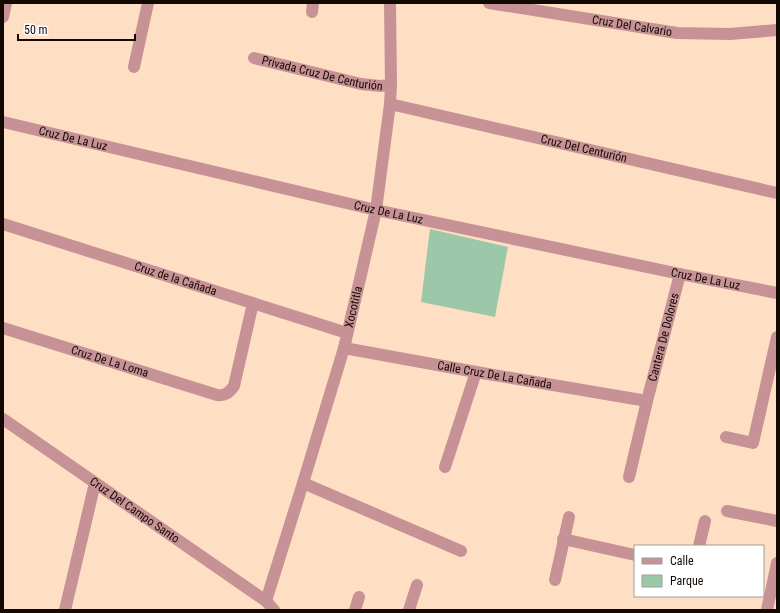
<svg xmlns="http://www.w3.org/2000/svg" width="780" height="613" viewBox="0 0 780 613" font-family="'Roboto Condensed',sans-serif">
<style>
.green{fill:#9cc8a9}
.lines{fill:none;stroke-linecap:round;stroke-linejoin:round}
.minor{stroke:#c79295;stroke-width:12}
.labels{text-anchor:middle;stroke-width:4;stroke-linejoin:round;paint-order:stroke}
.street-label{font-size:12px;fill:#130903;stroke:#fff}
</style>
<rect width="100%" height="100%" fill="#fedfc4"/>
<path class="green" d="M430 229 508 247 495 317 421 302Z"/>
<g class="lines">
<g class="minor">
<path id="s1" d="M489 3 677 33 730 34 777 30"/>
<path d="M312 12 313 3"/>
<path d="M3 17 6 3"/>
<path id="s2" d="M254 58 361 84 380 86 391 85"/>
<path d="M134 67 148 3"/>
<path id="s3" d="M390 104 777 193"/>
<path id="s4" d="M3 122 376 210 680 274 777 293"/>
<path id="s5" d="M3 224 347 333"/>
<path id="s6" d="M3 328 217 395C225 396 229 393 234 386L253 303"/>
<path id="s7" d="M344 348 476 372 647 401"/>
<path id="s8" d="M3 419 266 601 274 610"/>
<path d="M726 437 753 443 777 337"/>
<path d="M445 467 476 372"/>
<path id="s9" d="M629 477 647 401 680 274"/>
<path d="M303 483 461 551"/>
<path d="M727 511 777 521"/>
<path d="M563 539 635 555"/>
<path d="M699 546 705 521"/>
<path d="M555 580 569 517"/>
<path id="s10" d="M266 601 303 483 344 348 376 210 390 104 391 85 390 3"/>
<path d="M65 610 95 483"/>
<path d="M355 610 359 597"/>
<path d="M409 610 417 585"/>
<path d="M767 610 777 563"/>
</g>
</g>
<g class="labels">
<g class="street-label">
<text dy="4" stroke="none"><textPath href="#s1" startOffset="145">Cruz Del Calvario</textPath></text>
<text dy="4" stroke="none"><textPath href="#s2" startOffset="70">Privada Cruz De Centurión</textPath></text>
<text dy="4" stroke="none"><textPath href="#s4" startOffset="72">Cruz De La Luz</textPath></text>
<text dy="4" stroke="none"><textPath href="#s3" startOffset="199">Cruz Del Centurión</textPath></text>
<text dy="4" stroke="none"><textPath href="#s4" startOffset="396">Cruz De La Luz</textPath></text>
<text dy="4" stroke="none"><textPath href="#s5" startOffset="181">Cruz de la Cañada</textPath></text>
<text dy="4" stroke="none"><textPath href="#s4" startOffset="720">Cruz De La Luz</textPath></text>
<text dy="4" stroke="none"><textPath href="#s10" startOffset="307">Xocotitla</textPath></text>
<text dy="4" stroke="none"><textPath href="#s9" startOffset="144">Cantera De Dolores</textPath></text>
<text dy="4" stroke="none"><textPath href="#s6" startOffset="112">Cruz De La Loma</textPath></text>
<text dy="4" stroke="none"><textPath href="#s7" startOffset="153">Calle Cruz De La Cañada</textPath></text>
<text dy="4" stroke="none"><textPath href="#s8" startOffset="160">Cruz Del Campo Santo</textPath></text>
</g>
</g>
<rect width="780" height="613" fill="none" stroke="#130903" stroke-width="8"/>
<rect x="634" y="545" width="130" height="52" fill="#ffffff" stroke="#a19d9a"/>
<rect x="642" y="558" width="20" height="6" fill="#c79295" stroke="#a19d9a"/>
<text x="670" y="565" font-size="12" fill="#130903">Calle</text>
<rect x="642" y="575" width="20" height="12" fill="#9cc8a9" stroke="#a19d9a"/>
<text x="670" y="585" font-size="12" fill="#130903">Parque</text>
<path d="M18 34v6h117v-6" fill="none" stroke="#130903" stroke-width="2"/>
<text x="24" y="34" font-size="12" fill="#130903" stroke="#ffffff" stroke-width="3" paint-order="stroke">50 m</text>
</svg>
